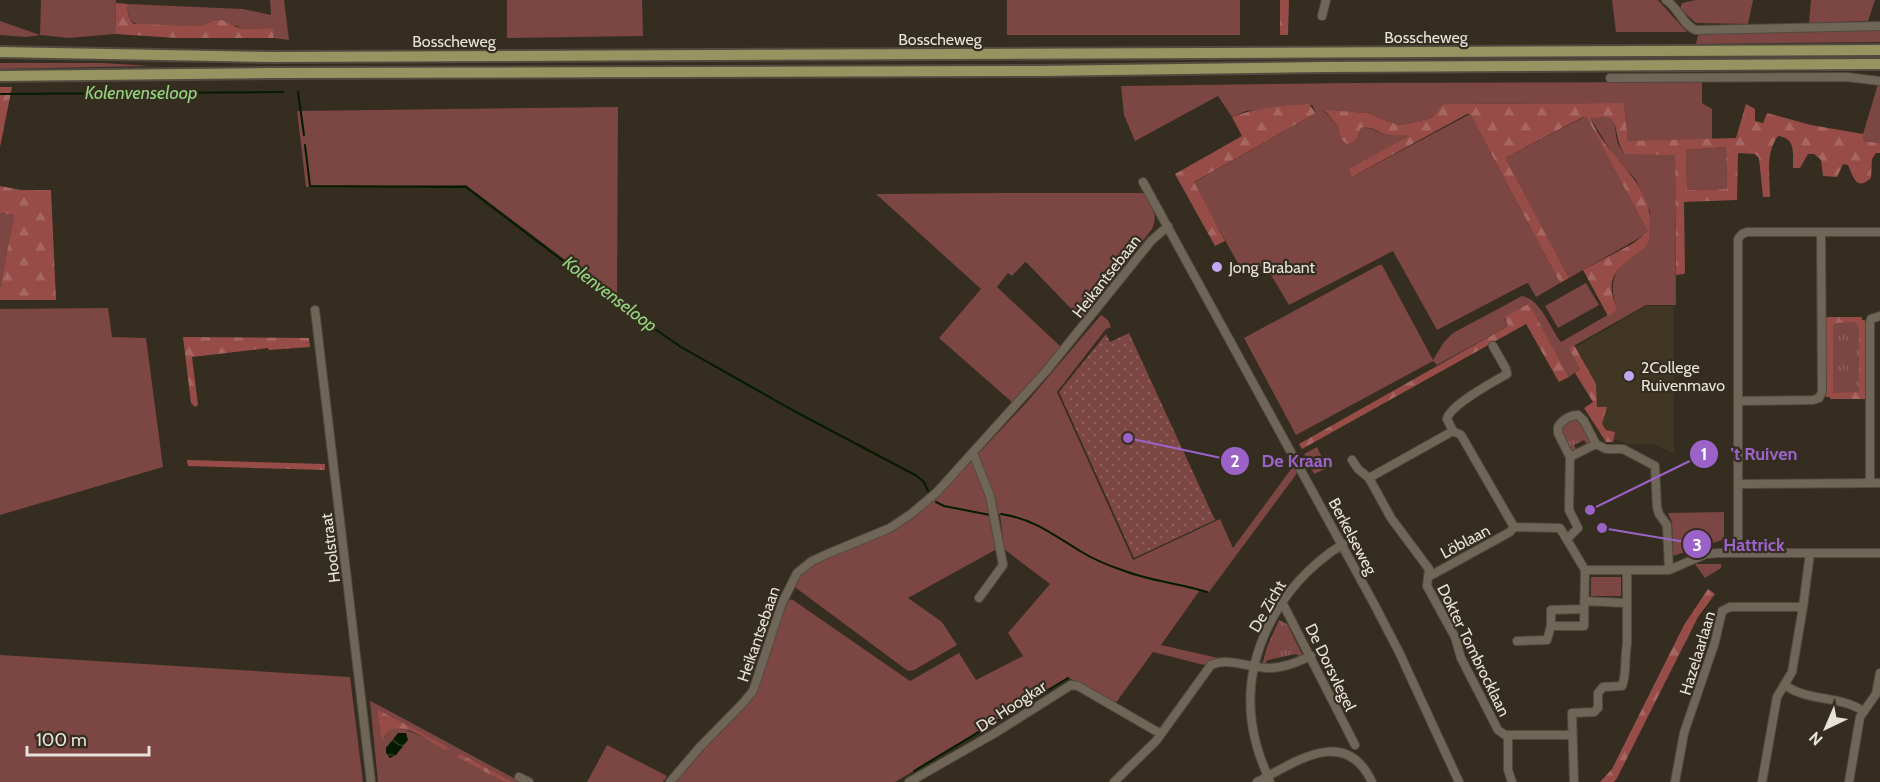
<svg xmlns="http://www.w3.org/2000/svg" width="1880" height="782" viewBox="0 0 1880 782" font-family="Cabin,sans-serif">
<style>
.built{fill:#403623}
.grass{fill:#7c4643;fill-rule:evenodd}
.forest{fill:url(#forest-firs);fill-rule:evenodd}
.park{fill:url(#park-tufts)}
.garden{fill:url(#garden-dots)}
.water{fill:url(#water-waves)}
.lines{fill:none;stroke-linecap:round;stroke-linejoin:round}
.stream{stroke:#051b00;stroke-width:2}
.minor-casing{stroke:#514a3f;stroke-width:10}
.major-casing{stroke:#514a3f;stroke-width:14}
.minor{stroke:#6f6658;stroke-width:8}
.major{stroke:#979462;stroke-width:10}
.poi-dot{fill:#c2a8f2;stroke:#342d20;stroke-width:2}
.labels{text-anchor:middle;stroke-width:4.5;stroke-linejoin:round;paint-order:stroke}
.street-label{font-size:16px;fill:#e7e2da;stroke:#342d20}
.poi-label{font-size:16px;fill:#e7e2da;stroke:#342d20;text-anchor:start}
.water-label{font-size:18px;font-style:italic;fill:#96d57f;stroke:#342d20}
.leader{fill:none;stroke:#9b63c7;stroke-width:2}
.callout-dot{fill:#9b63c7;stroke:#342d20;stroke-width:2}
.mark-label{font-size:18px;text-anchor:middle;font-weight:bold;fill:#fff}
.callout-label{font-size:18px;text-anchor:middle;font-weight:bold;fill:#9b63c7;stroke:#342d20;stroke-width:4.5;stroke-linejoin:round;paint-order:stroke}
</style>
<defs>
<pattern id="forest-firs" width="22" height="20" patternUnits="userSpaceOnUse" patternTransform="scale(1.5)"><rect width="22" height="20" fill="#984c47"/><path d="M5 1l3.5 6h-7zM16 11l3.5 6h-7z" fill="#a66661"/></pattern>
<pattern id="park-tufts" width="24" height="20" patternUnits="userSpaceOnUse" patternTransform="scale(1.5)"><rect width="24" height="20" fill="#7c4643"/><path d="M3 7l-1-3M5 7V3M7 7l1-3M15 17l-1-3M17 17v-4M19 17l1-3" fill="none" stroke="#8f605e"/></pattern>
<pattern id="garden-dots" width="8" height="8" patternUnits="userSpaceOnUse" patternTransform="scale(1.5)"><rect width="8" height="8" fill="#7c4643"/><path d="M2 2h.1M6 6h.1" fill="none" stroke="#8f605e" stroke-width="1.8" stroke-linecap="round"/></pattern>
<pattern id="water-waves" width="16" height="10" patternUnits="userSpaceOnUse" patternTransform="scale(1.5)"><rect width="16" height="10" fill="#051b00"/><path d="M0 5q4-4 8 0t8 0" fill="none" stroke="#293c25"/></pattern>
</defs>
<rect width="100%" height="100%" fill="#342d20"/>
<path class="built" d="M1646 306H1674V454L1654 444H1629L1605 437 1589 409 1598 403 1571 350Z"/>
<path class="grass" d="M41 0H116L115 34 69 38 40 35 26 37 0 35V21L40 35Z
M270 0H284L289 40 274 38 272 28 241 29 237 26 213 21 200 26 140 25C129 23 127 14 128 4L243 9 271 15Z
M507 0H642L643 36 507 38Z
M1007 0H1240V35H1007Z
M1612 0H1658L1687 32H1616Z
M1696 0H1753L1748 24 1696 23 1680 9 1682 3Z
M1811 0H1875L1868 21 1809 23Z
M1880 30V42L1696 44 1699 31Z
M0 63H103L151 66 0 69Z
M1702 82V103L1712 109V139L1628 142 1624 103 1448 104 1438 110 1432 118 1402 125 1395 124 1368 113 1324 111 1338 126 1340 134 1358 136 1361 128C1372 126 1376 133 1386 134 1394 135 1404 135 1412 135L1348 169 1352 177 1470 114 1560 283 1536 297 1528 283 1525 284 1437 330 1393 251 1289 305 1265 265 1244 274 1193 183 1316 113 1312 105 1246 111 1232 117 1218 96 1135 141 1124 115 1121 86 1354 83Z
M1878 84H1880V143L1863 141V134Z
M618 107 617 299 466 185 306 187 297 111Z
M1602 116C1618 118 1614 128 1617 140 1618 146 1622 150 1625 154H1675L1676 305H1646L1570 348 1580 369 1569 377 1529 305 1504 319 1508 326 1437 365 1433 361 1296 435 1244 338 1379 265H1382L1433 360 1444 342 1453 333 1522 296C1541 299 1550 328 1561 342L1618 309C1611 296 1610 277 1622 265 1626 260 1633 258 1637 254 1642 250 1645 243 1649 238L1648 233 1569 278 1505 160V158L1584 117 1587 118 1648 232 1650 212 1636 180 1612 153 1591 119Z
M1726 147 1727 189 1687 190 1686 150Z
M1001 193H1144C1151 207 1159 213 1152 229L1082 320 1027 263 1025 262 1012 276 1008 273 997 287 1061 347 1013 403 939 338 981 289 876 194Z
M0 213 14 215 0 288Z
M1586 283 1599 305 1558 328 1545 306Z
M108 308 112 337 146 338 163 467 0 515V309Z
M1101 315 1108 320 1111 327 1106 329 1057 392 1133 560 1220 519 1233 548 1294 465 1298 472 1209 592 1200 590 1161 645 1218 658 1204 665 1153 652 1115 704 1069 678 895 782H675L701 751 750 702 764 670 787 599 793 600 910 681 959 653 976 680 1023 656 1008 633 1050 584 1004 549 1000 514 991 512 995 550 908 598 942 622 957 645 914 670 908 671 796 588 794 585 803 572 813 564 831 555 869 541 942 492 1026 403Z
M1317 447 1327 468 1314 474 1304 454Z
M1724 512V536L1722 540 1673 556 1672 522 1668 513Z
M1695 564H1721V568L1705 578Z
M1591 577H1621V596H1591Z
M0 655 350 677 363 782H0Z
M370 701 382 707 521 782H514L459 753 458 757 504 782H378ZM377 709 447 747H448L399 727C390 729 386 733 382 741Z
M607 745 667 776 663 782H587Z"/>
<path class="forest" d="M1280 0H1289L1288 35H1280Z
M116 3 128 4C127 12 128 18 134 24L200 26 213 21 222 20 241 29 273 28 274 38H177L115 34Z
M0 87H12L0 147Z
M1624 103 1628 141 1736 138 1746 104 1755 109V121L1763 123 1767 113 1811 125 1863 134V141L1880 143V153H1876L1872 159 1871 178C1856 192 1853 176 1848 165L1843 164 1837 177 1823 176 1821 160 1814 154H1808L1800 168H1793C1793 153 1796 138 1778 136 1765 153 1770 176 1770 197H1763L1759 158 1755 154 1738 153 1737 200 1684 202 1685 272 1684 274 1676 275 1675 155 1625 154C1610 135 1625 110 1591 119 1605 154 1640 173 1649 211 1651 220 1649 230 1649 238 1649 259 1593 262 1618 309L1608 316 1583 270 1632 244 1648 232 1587 118 1583 117 1505 158 1569 278 1560 283 1470 114H1467L1352 177 1348 169 1411 135C1403 135 1394 136 1385 134 1376 132 1372 126 1361 128 1358 136 1356 142 1347 144L1341 139 1338 126 1324 110 1368 113 1395 124 1402 125 1432 118 1442 105 1448 104ZM1726 147 1727 189 1687 190 1686 150Z
M1309 104 1316 113 1194 182 1225 241 1215 246 1175 174 1242 136 1232 117C1257 107 1283 106 1309 104Z
M0 186 21 190H51L56 300H0V288L14 215 0 213Z
M1529 304 1569 377 1559 382 1526 324 1302 449 1299 444 1508 326 1504 317Z
M1826 317H1862V320H1865V399H1830V397H1826ZM1833 325 1859 327 1858 358Z
M183 337 309 338 310 347 269 350 268 348 192 357 198 405 195 407 191 403Z
M1574 345 1596 384 1597 407H1607L1602 424 1606 430 1615 432 1613 442H1606L1584 408 1593 402 1575 373 1580 369 1569 348Z
M187 460 325 464V470L188 466Z
M1708 589 1715 594 1698 617 1617 778 1614 782H1600L1612 769 1684 625Z
M377 709 448 747 446 751C428 741 393 711 382 742Z
M459 753 514 782H504L457 757Z"/>
<path class="park" d="M1855 322 1859 327V392L1833 393V325L1836 323Z
M1573 419 1580 421 1590 439 1588 445 1584 440 1574 445 1577 451 1571 450 1561 432V428Z
M1279 620 1287 624 1303 656 1301 657 1296 654 1268 660 1266 661 1267 665H1262L1267 647Z"/>
<path class="garden" d="M1129 333 1215 520 1134 558 1059 392 1106 334 1110 342Z"/>
<path class="water" d="M398 733H406L408 740 396 755 390 758 386 753V748Z"/>
<g class="lines">
<path class="stream" d="M298 92 304 135
M0 94 283 92
M305 145 310 186 466 187 633 314 681 347 794 411 917 476 924 482 928 491
M936 502 944 506 990 515
M1001 514C1034 519 1052 534 1080 551 1093 559 1107 565 1122 570 1149 581 1179 583 1207 592
M914 771 1068 678"/>
<defs>
<path id="minor" d="M1666 0C1678 7 1683 26 1696 30L1880 26
M1322 16 1326 0
M1610 78 1847 77 1880 81
M1143 182 1373 602 1399 652 1459 782
M315 310 371 782
M1738 401 1813 400 1819 398 1822 392 1821 232
M973 453 990 496 1003 565 979 598
M1570 457 1596 444
M1352 460 1358 469 1369 478 1391 518 1429 569 1427 586 1455 637 1461 658 1498 730 1505 735H1572
M1369 478 1453 431
M1870 483V323L1871 319 1880 316
M1738 484 1880 483
M1514 527 1560 528 1585 570H1669L1706 554 1719 553H1880
M1567 539 1578 528 1569 510 1570 457 1558 433V427C1562 420 1570 415 1578 415L1584 421 1596 444 1606 449H1623L1655 466 1657 507 1659 514 1667 525 1669 570
M1738 553V239L1742 234 1747 232H1880
M1428 577 1510 532 1514 527 1461 435 1453 431 1447 419C1450 405 1493 382 1507 374L1506 369 1493 346
M1584 601 1627 603
M1282 602 1355 745
M1551 626H1584L1585 570
M1517 641 1547 640 1551 626V610L1584 609
M1785 685C1808 702 1839 695 1863 711
M1508 735V770L1512 782
M519 777 529 782
M670 782 699 748 743 703 753 691 782 603 797 573 812 561 827 554 890 528 911 514 937 492 1047 370 1151 241 1168 226
M909 782 995 733 1071 685 1078 686 1161 734
M1114 782 1156 741 1211 665C1229 657 1250 668 1269 668 1284 668 1297 662 1311 656
M1257 782C1296 762 1345 725 1372 782
M1270 782C1265 769 1259 756 1256 743 1235 664 1277 585 1343 544
M1574 782 1572 713 1594 712 1598 708V693L1603 687 1622 686C1627 674 1624 658 1627 645V571
M1675 782 1684 733 1715 642 1722 611 1730 607H1803
M1762 782 1777 697 1792 672 1803 607 1810 553
M1849 782 1860 717 1876 694 1880 673"/>
<path id="major" d="M0 52 273 57 1880 50
M0 76 273 73 1038 71 1323 67 1880 64"/>
</defs>
<use href="#minor" class="minor-casing"/>
<use href="#major" class="major-casing"/>
<use href="#minor" class="minor"/>
<use href="#major" class="major"/>
</g>
<g class="poi-dot">
<circle cx="1217" cy="267" r="6"/>
<circle cx="1629" cy="376" r="6"/>
</g>
<g class="labels">
<g class="street-label">
<text x="1426" y="43">Bosscheweg</text>
<text x="940" y="45">Bosscheweg</text>
<text x="454" y="47">Bosscheweg</text>
<text transform="translate(1106 276) rotate(-52)" y="6">Heikantsebaan</text>
<text transform="translate(1353 536) rotate(62)" y="6">Berkelseweg</text>
<text transform="translate(1465 541) rotate(-28)" y="6">Löblaan</text>
<text transform="translate(330 548) rotate(-97)" y="6">Hoolstraat</text>
<text transform="translate(1267 606) rotate(-60)" y="6">De Zicht</text>
<text transform="translate(758 634) rotate(-71)" y="6">Heikantsebaan</text>
<text transform="translate(1474 650) rotate(64)" y="6">Dokter Tombrocklaan</text>
<text transform="translate(1697 653) rotate(-73)" y="6">Hazelaarlaan</text>
<text transform="translate(1331 667) rotate(64)" y="6">De Dorsvlegel</text>
<text transform="translate(1011 706) rotate(-33)" y="6">De Hoogkar</text>
</g>
<g class="poi-label">
<text x="1229" y="273">Jong Brabant</text>
<text x="1641" y="373">2College<tspan x="1641" dy="18">Ruivenmavo</tspan></text>
</g>
<g class="water-label">
<text x="141" y="99">Kolenvenseloop</text>
<text transform="translate(610 294) rotate(37)" y="6">Kolenvenseloop</text>
</g>
</g>
<path class="leader" d="M1590 510L1704 454M1128 438L1235 461M1602 528L1697 544"/>
<g class="callout-dot">
<circle cx="1590" cy="510" r="6"/>
<circle cx="1128" cy="438" r="6"/>
<circle cx="1602" cy="528" r="6"/>
<circle cx="1704" cy="454" r="15"/>
<circle cx="1235" cy="461" r="15"/>
<circle cx="1697" cy="544" r="15"/>
</g>
<g class="mark-label">
<text x="1704" y="460">1</text>
<text x="1235" y="467">2</text>
<text x="1697" y="551">3</text>
</g>
<g class="callout-label">
<text x="1764" y="460">'t Ruiven</text>
<text x="1297" y="467">De Kraan</text>
<text x="1754" y="551">Hattrick</text>
</g>
<g transform="translate(1826 728) rotate(224)" stroke="#342d20" stroke-width="4.5" paint-order="stroke">
<path d="M0-4.5L10 22L0 15L-10 22Z" fill="#e7e2da"/>
<text y="-9" font-size="16" font-weight="bold" text-anchor="middle" fill="#e7e2da">N</text>
</g>
<path d="M27 746v9h122v-9" fill="none" stroke="#e7e2da" stroke-width="3"/>
<text x="36" y="746" font-size="18" fill="#e7e2da" stroke="#342d20" stroke-width="4.5" paint-order="stroke">100 m</text>
</svg>
